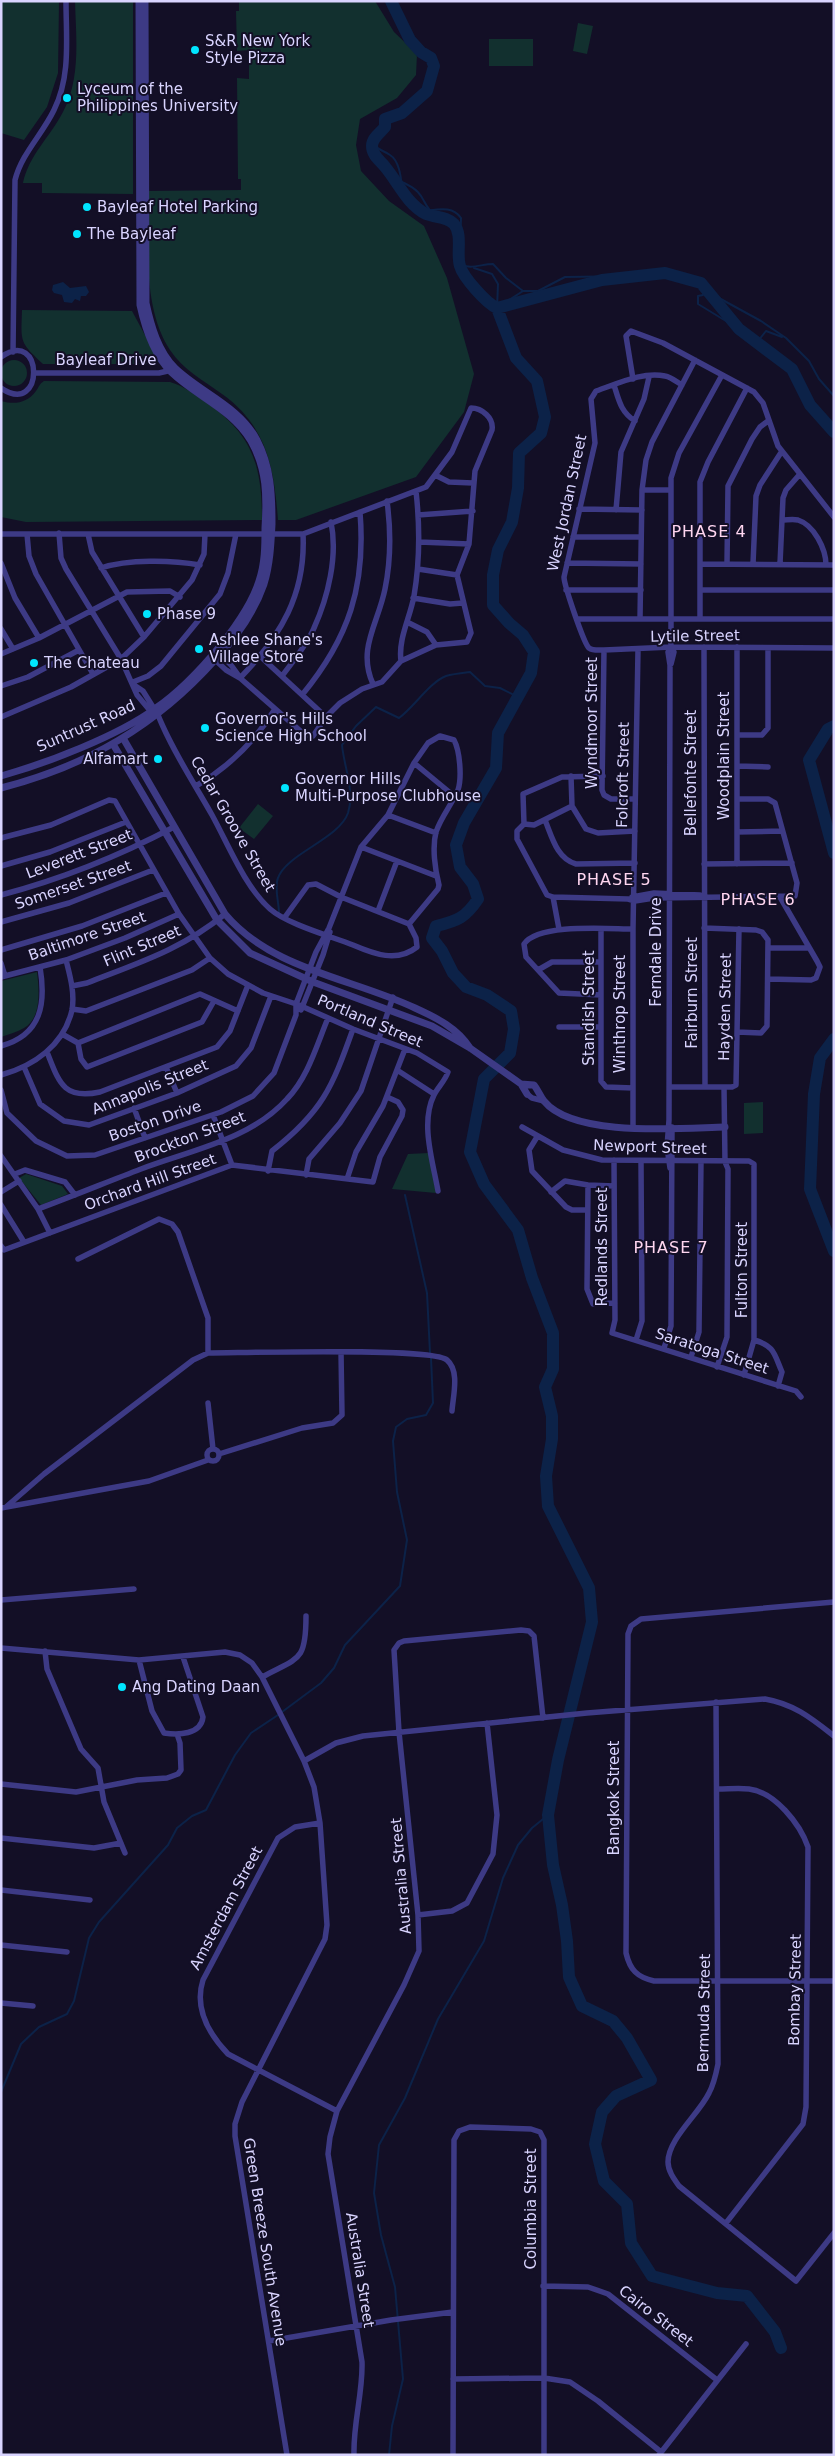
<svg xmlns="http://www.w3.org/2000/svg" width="835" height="2456" viewBox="0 0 835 2456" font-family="'DejaVu Sans',sans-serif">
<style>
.green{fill:#12302f}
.water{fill:#0c2248}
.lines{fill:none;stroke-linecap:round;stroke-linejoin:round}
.stream{stroke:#0c2248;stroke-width:2}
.river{stroke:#0c2248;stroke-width:12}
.minor{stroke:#3d3a85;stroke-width:5.5}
.tertiary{stroke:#3d3a85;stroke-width:7}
.poi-dot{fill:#00e5ff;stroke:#130f26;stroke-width:2}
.labels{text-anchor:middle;stroke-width:4;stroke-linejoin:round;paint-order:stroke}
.poi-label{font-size:15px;fill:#d9d4ff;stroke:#130f26;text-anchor:start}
.street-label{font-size:15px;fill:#d9d4ff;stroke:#130f26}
.neighbourhood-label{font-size:16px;letter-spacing:1px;fill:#ffd6f0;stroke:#130f26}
</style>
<rect width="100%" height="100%" fill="#130f26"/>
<path class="green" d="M1 1H59L58 73 47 107 24 140 1 133Z
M75 1H133V194L42 193V183H23C29 155 50 137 63 112 81 78 76 38 75 1Z
M239 1H375L394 32 417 54 416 75 397 98 360 119 356 145 361 171 389 201 424 226 447 278 474 374 464 412 416 477 296 520H278C274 468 267 426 222 394 203 380 183 370 170 350 142 308 148 239 148 191L241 190V179H238L237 78 249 79V50L237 51 236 11H239Z
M578 23 593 26 587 54 573 51Z
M489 39H533V66H489Z
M22 310 132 311 159 361 155 364H43C19 342 21 342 22 310Z
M1 373a13 13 0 1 1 26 0a13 13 0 1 1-26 0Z
M44 381 170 382C184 386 195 395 207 403 253 435 262 466 262 520L26 522 1 517V401C15 405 27 403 36 391 39 387 39 384 44 381Z
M258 804 273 816 254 839 239 828Z
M37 972C39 989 42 1018 24 1028 17 1032 9 1034 1 1037V981Z
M763 1102V1133L744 1134V1103Z
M429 1153 436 1193 392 1189 408 1154Z
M26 1174 62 1186 68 1194 41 1205 19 1178Z"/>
<path class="water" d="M63 282 70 288 86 286 89 292 86 296H81L80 301 75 299 72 303 64 302 62 295 54 293 52 290 53 285Z"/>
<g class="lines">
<path class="stream" d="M392 1V5
M373 144C379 151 383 150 390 155 401 162 401 182 403 194
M402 182C429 194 419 203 436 216
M422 211C437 210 452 205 461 218L460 250
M459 264C471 270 481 264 493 264L506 278 523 291H538L565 277 633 276
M474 268 492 274 498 284 497 308
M704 287 703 295 698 296V304L739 329
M708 292 761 321 786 338 809 361 819 379 834 396
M497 308 523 291
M748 337 758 341 766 331 782 337
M279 913C279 903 274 887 278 878 286 854 339 839 348 813 355 791 344 767 342 745L356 726 376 707 399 718C414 707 430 682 446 676 453 674 462 673 470 672L485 686 500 688 518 697
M405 1195 427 1293 430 1353
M282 1712 321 1683 334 1668 345 1645 400 1586 407 1540 397 1492 393 1441 396 1427 407 1419 426 1415 433 1403 431 1358
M1 2092 21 2044 39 2027 67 2014 74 2001 89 1938 99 1922 168 1845 177 1828 192 1816 206 1810 235 1755 251 1733 278 1715
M389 2455 392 2426 403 2379 395 2287 381 2235 374 2193 379 2145 405 2098 438 2019 484 1941 503 1878 518 1845 532 1828 548 1815"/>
<path class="river" d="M391 1 410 40 421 52 431 58 434 66 427 91 402 113 385 119V127C380 133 372 138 372 146 372 156 381 161 386 168 399 184 407 204 426 214 436 218 446 216 454 224 463 235 456 254 460 266 463 277 486 303 497 308L602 280 665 273 701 283 739 329 792 369 810 405 834 432
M497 308 516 358 537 381 545 417 541 433 519 453 518 488 512 522 498 550 493 575V605L509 623 523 635 534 652 531 673 498 733 496 768 464 823 456 845 460 867 473 884 478 899C466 917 458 921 436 926L432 938 442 951 453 973 466 987 487 995 511 1011 514 1029 510 1053 484 1079 470 1152 484 1184 518 1230 532 1278 553 1333V1369L545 1387 552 1416V1439L546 1476 548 1506 589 1588 592 1622 558 1760 548 1815 553 1865 562 1905 567 1941 569 1977 582 2006 613 2021 627 2038 651 2080 616 2096 602 2112 595 2144 604 2181 627 2204 631 2243 652 2276 717 2293 747 2296 775 2332 781 2348
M834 726 828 729 809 760 834 853
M834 1039 820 1058 814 1094 810 1189 834 1251"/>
<path class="minor" d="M13 352 15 180C22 153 42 135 54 110 71 76 66 38 66 1
M1 357C44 326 45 418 1 388
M35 373H159L172 370
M633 379 626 336 631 331 663 343 754 392 763 403 778 446 834 517
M614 385C619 401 621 412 635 421
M682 385C677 382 671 377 665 376 643 371 617 384 596 391L591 399 595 443 564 577C564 585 584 644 589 648 593 651 599 650 604 650L671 647 834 648
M435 475 449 482 473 483
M642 490H671
M579 509 642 510
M616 510 621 452 644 399 649 377
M418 515 473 511
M782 520C787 520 793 519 798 520 814 525 826 549 826 565
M59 533 61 558 66 569 121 659 137 695 152 713
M1 534H303L426 487 452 452 471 408C482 408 494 418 492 430L475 471 469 544 457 575 471 633 467 642 436 645 401 661 382 682 362 689 340 703 326 717 313 736 305 735 240 678 226 670 212 657
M27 534 29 556 36 574 93 674
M88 534 92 552 144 637
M573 537H641
M419 542 469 544
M1 563 15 598 39 638
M567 563 641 564
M700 564 834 565
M727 564 728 486 752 439 760 427 768 421
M753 564 756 496 760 485 782 451
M780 564 783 498 786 490 800 474
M101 568C128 559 172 560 200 565
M418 569 457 575
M566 590H641
M700 590H834
M413 598 450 604 463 603
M577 619H834
M640 619 642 490 646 460 652 442 695 360
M700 619V482L708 462 747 388
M407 622 427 632 436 645
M1 629 13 649
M671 647 674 652 671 664
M704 647 705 1087
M604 650 602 790 604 795 611 799H635
M217 651 231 665 239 676
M1 654 39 638 127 592 170 591 180 597
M261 657 326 717
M401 661C398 639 410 618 414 596 420 561 420 527 416 491
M282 676C293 661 307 645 314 628 328 597 338 556 331 522
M240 678C281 636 306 594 303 534
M133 682 148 676 161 666 220 594 228 573 236 534
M373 684C357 649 378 624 385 589 391 560 391 531 387 501
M1 686 28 677 79 650
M302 695C349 638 366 586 360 512
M1 717 71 687 121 659 144 637 192 580 204 554 205 534
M737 735H762L768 728V648
M414 763 454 796
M737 766 768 767
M571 776 572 806 586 829 598 833 635 831
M603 776 562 777 523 794 524 824 517 831V839L547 895 553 897 628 899 635 901 654 898 795 896 797 883 775 803 768 799H737
M196 786C229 767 255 741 275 709
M388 815 436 833
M545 820C552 837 557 859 576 864L635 863
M524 824 534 825 572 806
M737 832 781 831
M1 838 51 825 109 800 115 801 179 914 210 958 228 974 263 993 299 1005 353 1029 417 1053 448 1072C445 1081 438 1087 434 1095 420 1123 433 1162 438 1191
M361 847 436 876
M704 864 792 863
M737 864V647
M1 866 50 852 126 822
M1 895C62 879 119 856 174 827
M553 897 559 929
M632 897 654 893 700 895
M378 911 397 861
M285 917 308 885 316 884 341 897 409 924
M1 922 69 903 153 870
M704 928 756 930 762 932 768 940 767 1026 761 1033 737 1032
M601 929V1081L606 1087 633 1088
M769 948H809
M1 950 82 926 166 893
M1 963 5 976
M538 970 552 962H601
M1 977 66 960 125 938 179 914
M768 979 811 980 816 978 820 967 817 961 780 897
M72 986 87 983C138 963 181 950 225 914
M601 995 559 993 526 957 524 944C539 923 608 929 633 929
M72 1009 86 1011 192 970 210 958
M301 1010 323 955 330 932
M559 1027H601
M62 1034 78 1043 200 994 238 1011
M78 1043 81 1059 87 1067 202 1022 214 1001
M1 1046C42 1035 46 1003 40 967
M47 1052C59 1082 63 1100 100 1092L217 1047 230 1031 248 985
M24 1067 40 1104 64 1121 89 1125 177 1093 236 1066 251 1048 271 996
M166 1067 177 1093
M397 1070 434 1094
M1 1075C34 1066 64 1045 72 1010 75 993 70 976 66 960
M669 1087H732L736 1085 739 929
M1 1090 7 1113 36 1141 67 1156 95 1155 221 1112 253 1096 274 1073 296 1015V1004L316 952 329 928 361 847 388 815 414 763 428 743 440 736 454 740C460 751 462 778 458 790 452 804 441 817 436 832 432 847 435 870 439 885L438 889 409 924 416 938 417 947C397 963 374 954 353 945 330 936 287 924 270 909 245 887 228 844 212 815 194 783 172 750 158 715L143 691 134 685
M527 1094 532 1098 544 1101
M134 1108 145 1138
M213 1115 232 1165
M522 1127 563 1150 602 1160 749 1161 754 1164V1340L744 1375
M633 1128V929L638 650
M537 1137 529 1150 532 1171 566 1207 572 1210H587
M1 1156 38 1209 50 1233
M614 1160 615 1320 612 1333 796 1391 801 1397
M670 1168 667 1147 669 1120 670 665 668 652 671 647V478L679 453 722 375
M268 1171 272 1151C322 1112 332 1088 353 1029
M15 1174 25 1170 65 1182 75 1195
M306 1175 309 1159 340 1123 361 1091 393 997
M347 1179 356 1152 383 1106 405 1049
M588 1185 587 1289 593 1304 615 1303
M1 1192 19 1181
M551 1192 565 1181 588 1185 614 1186
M1 1205 24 1242
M38 1209C73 1196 107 1182 141 1169 191 1150 250 1140 287 1099 308 1077 316 1047 328 1018
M1 1246 4 1250 232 1165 373 1182 380 1157 402 1116 403 1110 398 1102 387 1097
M78 1259 159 1219 172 1224 178 1232 208 1318V1353
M636 1340 642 1321 641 1161
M754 1340C775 1346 774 1354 782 1372L778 1386
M664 1348 671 1326 672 1127
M691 1357 699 1332 701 1161
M717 1367 727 1337 728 1169 725 1162 724 1087
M208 1403 213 1449
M207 1455a6 6 0 1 1 12 0a6 6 0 1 1-12 0Z
M219 1454 302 1428 333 1423 342 1415 341 1352
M6 1507 44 1474 193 1360 208 1353C242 1353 431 1347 447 1360 460 1371 453 1396 452 1411
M1 1508 149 1481 208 1460
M1 1600 134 1589
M834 1602 641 1619 631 1626 628 1634 626 1953C630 1970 637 1977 654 1981H834
M1 1648 139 1660 225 1652 240 1655 252 1663 262 1677 304 1761 314 1787 320 1823 327 1925 325 1939 242 2102 235 2124V2136L287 2455
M45 1651 47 1669 81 1749 98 1768 104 1802 125 1853
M139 1660 152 1711 164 1733C178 1735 201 1735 203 1717L183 1657
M262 1677C299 1657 306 1662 306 1616
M716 1702 718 2064C716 2074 714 2084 709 2093 699 2114 668 2139 668 2162 668 2171 674 2179 679 2186L796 2281 834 2233
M304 1761 336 1743 363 1736 587 1713 765 1699C794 1704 811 1718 834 1736
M1 1784 76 1792 137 1780 167 1778 178 1774 181 1770 180 1743 177 1734
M718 1789C728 1789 739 1788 749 1789 775 1792 800 1824 808 1847L806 2107 803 2124 726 2223
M320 1823 295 1827 278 1838 203 1980C194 2008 209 2034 228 2054L337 2111
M1 1838 94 1848 121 1843
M1 1890 90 1900
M418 1915 452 1911 467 1903 493 1854 497 1815 487 1723
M1 1945 67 1952
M1 2003 33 2006
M543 2286 588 2287 608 2294 717 2380
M269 2341 391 2320 453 2312
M453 2379 544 2378 570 2382 598 2401 661 2452
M354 2455C353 2423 363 2393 362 2362L328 2154 330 2137 337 2111 404 1985 419 1951 418 1915 399 1732 394 1650 399 1643 404 1641 521 1630 529 1631 534 1636 543 1718
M453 2455 454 2140 459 2131 470 2127 531 2129 540 2132 544 2140V2455
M659 2455 746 2344"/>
<path class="tertiary" d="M123 738 225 914C272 970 352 978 415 1008 437 1018 457 1028 470 1048
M113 744 217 920 250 953 313 982 432 1026 470 1048 521 1084 534 1085C538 1090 540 1096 544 1101 574 1138 681 1128 725 1127
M1 776C47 763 118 736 156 708 181 691 202 668 221 645 236 626 252 604 259 581 265 563 265 546 265 528 267 497 267 469 251 441 232 409 197 397 171 372 154 355 145 328 140 305L139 1
M1 788C87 766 156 726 215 660 236 638 254 613 264 584 270 565 271 544 272 524 272 494 271 467 257 440 239 406 201 393 175 368 158 351 151 326 146 303L145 1
M521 1084 527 1094"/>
</g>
<g class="poi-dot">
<circle cx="195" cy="50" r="5"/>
<circle cx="67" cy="98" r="5"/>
<circle cx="87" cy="207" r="5"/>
<circle cx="77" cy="234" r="5"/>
<circle cx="147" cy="614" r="5"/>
<circle cx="199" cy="649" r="5"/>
<circle cx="34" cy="663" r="5"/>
<circle cx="205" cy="728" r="5"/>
<circle cx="158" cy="759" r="5"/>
<circle cx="285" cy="788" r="5"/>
<circle cx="122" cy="1687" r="5"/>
</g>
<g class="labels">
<g class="poi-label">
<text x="205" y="46">S&amp;R New York<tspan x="205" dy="17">Style Pizza</tspan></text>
<text x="77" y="94">Lyceum of the<tspan x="77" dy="17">Philippines University</tspan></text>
<text x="97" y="212">Bayleaf Hotel Parking</text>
<text x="87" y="239">The Bayleaf</text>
<text x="157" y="619">Phase 9</text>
<text x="209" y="645">Ashlee Shane's<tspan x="209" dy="17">Village Store</tspan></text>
<text x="44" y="668">The Chateau</text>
<text x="215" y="724">Governor's Hills<tspan x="215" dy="17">Science High School</tspan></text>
<text x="148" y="764" text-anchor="end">Alfamart</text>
<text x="295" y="784">Governor Hills<tspan x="295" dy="17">Multi-Purpose Clubhouse</tspan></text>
<text x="132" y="1692">Ang Dating Daan</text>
</g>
<g class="street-label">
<text x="106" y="365">Bayleaf Drive</text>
<text transform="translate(567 503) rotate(-78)" y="5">West Jordan Street</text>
<text transform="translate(695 636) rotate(-1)" y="5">Lytile Street</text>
<text transform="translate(592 723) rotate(-90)" y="5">Wyndmoor Street</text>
<text transform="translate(86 726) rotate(-24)" y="5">Suntrust Road</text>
<text transform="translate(724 756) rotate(-90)" y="5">Woodplain Street</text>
<text transform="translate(691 773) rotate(-90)" y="5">Bellefonte Street</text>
<text transform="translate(623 775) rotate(-89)" y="5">Folcroft Street</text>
<text transform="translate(233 824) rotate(60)" y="5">Cedar Groove Street</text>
<text transform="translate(79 854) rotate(-21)" y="5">Leverett Street</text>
<text transform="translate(73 885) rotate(-19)" y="5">Somerset Street</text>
<text transform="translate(87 936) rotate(-19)" y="5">Baltimore Street</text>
<text transform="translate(142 946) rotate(-23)" y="5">Flint Street</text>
<text transform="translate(656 952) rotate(-90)" y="5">Ferndale Drive</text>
<text transform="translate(692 993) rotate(-90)" y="5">Fairburn Street</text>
<text transform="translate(725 1007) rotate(-89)" y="5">Hayden Street</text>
<text transform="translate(589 1008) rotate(-90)" y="5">Standish Street</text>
<text transform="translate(620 1014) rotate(-90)" y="5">Winthrop Street</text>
<text transform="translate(370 1021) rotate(23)" y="5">Portland Street</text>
<text transform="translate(150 1087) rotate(-22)" y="5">Annapolis Street</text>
<text transform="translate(155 1121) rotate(-19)" y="5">Boston Drive</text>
<text transform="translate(190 1137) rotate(-21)" y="5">Brockton Street</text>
<text transform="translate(650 1147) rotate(2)" y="5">Newport Street</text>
<text transform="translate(150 1182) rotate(-20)" y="5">Orchard Hill Street</text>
<text transform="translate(602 1247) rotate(-90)" y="5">Redlands Street</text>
<text transform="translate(742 1270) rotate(-90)" y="5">Fulton Street</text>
<text transform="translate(712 1351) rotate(18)" y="5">Saratoga Street</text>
<text transform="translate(614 1798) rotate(-90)" y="5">Bangkok Street</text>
<text transform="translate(401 1876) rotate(-95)" y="5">Australia Street</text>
<text transform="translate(226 1908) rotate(-62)" y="5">Amsterdam Street</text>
<text transform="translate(795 1990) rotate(-89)" y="5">Bombay Street</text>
<text transform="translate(704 2013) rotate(-89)" y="5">Bermuda Street</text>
<text transform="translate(531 2209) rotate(-90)" y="5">Columbia Street</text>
<text transform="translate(265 2242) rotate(81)" y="5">Green Breeze South Avenue</text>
<text transform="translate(360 2270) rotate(81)" y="5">Australia Street</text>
<text transform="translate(656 2316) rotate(38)" y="5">Cairo Street</text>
</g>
<g class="neighbourhood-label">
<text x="709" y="537">PHASE 4</text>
<text x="614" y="885">PHASE 5</text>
<text x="758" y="905">PHASE 6</text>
<text x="671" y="1253">PHASE 7</text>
</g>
</g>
<rect width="835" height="2456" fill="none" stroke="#d9d4ff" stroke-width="5"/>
</svg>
